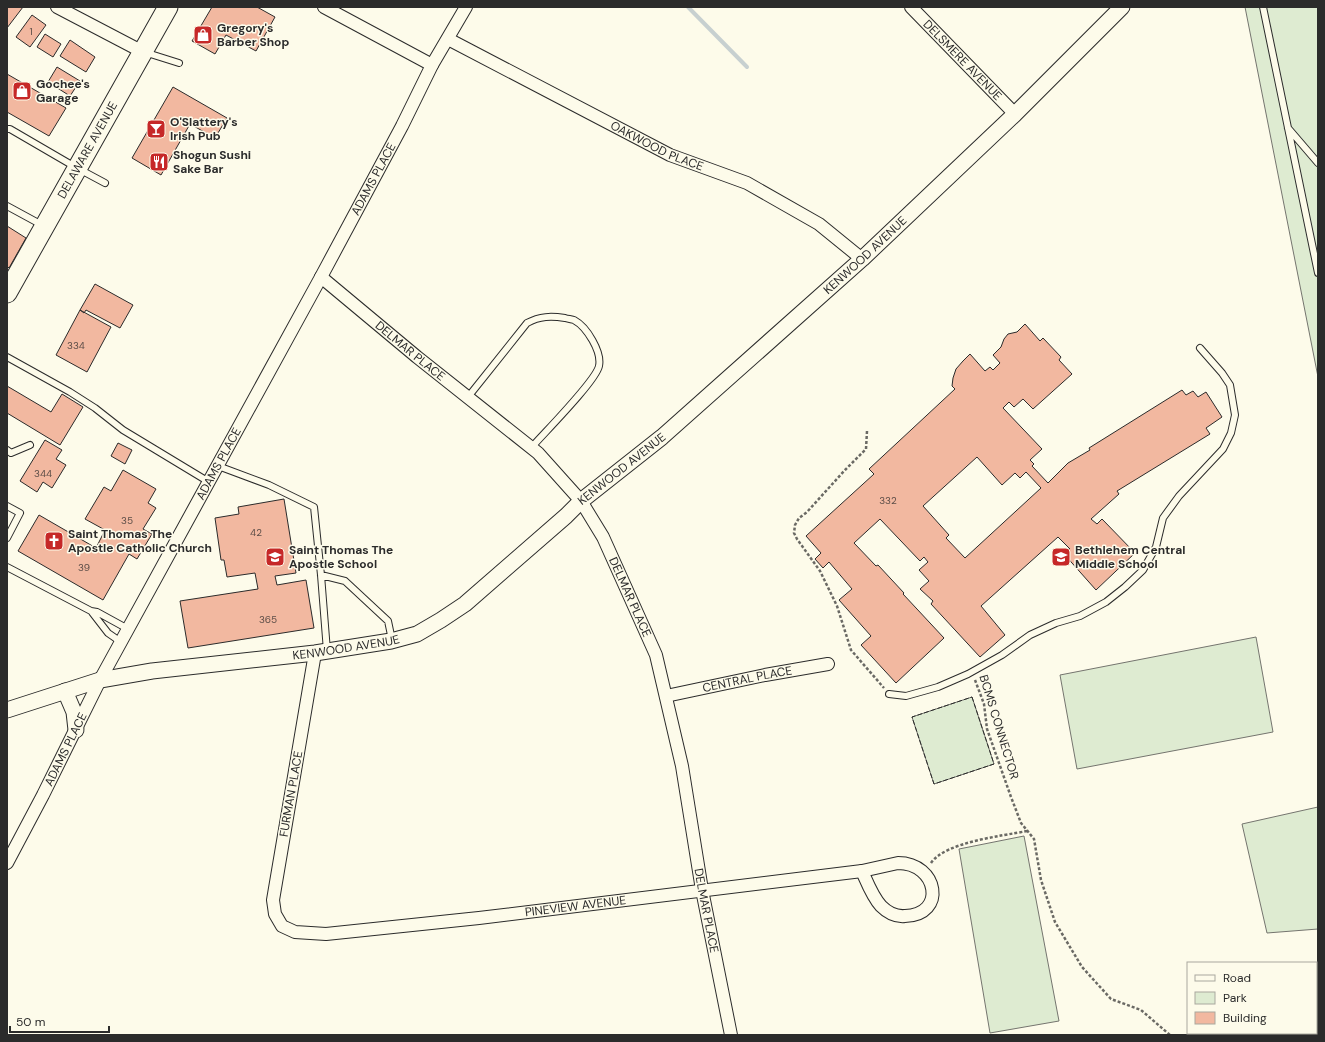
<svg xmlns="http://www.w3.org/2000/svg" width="1325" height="1042" viewBox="0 0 1325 1042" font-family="'DM Sans',sans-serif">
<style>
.green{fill:#deebd1;stroke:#74746e}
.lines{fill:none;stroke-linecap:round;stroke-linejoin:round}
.stream{stroke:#c7d0d0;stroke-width:4}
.building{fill:#f2b8a0;stroke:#2b2b2b;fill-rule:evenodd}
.service-casing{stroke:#2b2b2b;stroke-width:8}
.minor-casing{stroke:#2b2b2b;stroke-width:14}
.tertiary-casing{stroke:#2b2b2b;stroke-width:17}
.primary-casing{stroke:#2b2b2b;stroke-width:21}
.path{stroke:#6a6964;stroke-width:2.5;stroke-dasharray:3 2;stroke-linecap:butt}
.service{stroke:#fdfbea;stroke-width:6}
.minor{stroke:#fdfbea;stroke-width:12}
.tertiary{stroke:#fdfbea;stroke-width:15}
.primary{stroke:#fdfbea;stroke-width:19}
.fence{stroke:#2b2b2b;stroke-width:1;stroke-dasharray:5 2;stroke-linecap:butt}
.labels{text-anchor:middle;stroke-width:3;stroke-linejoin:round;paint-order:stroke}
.number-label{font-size:10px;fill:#5d4e48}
.poi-label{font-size:12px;font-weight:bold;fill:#2b2b2b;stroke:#fdfbea;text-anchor:start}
.street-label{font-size:12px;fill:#2b2b2b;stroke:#fdfbea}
</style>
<rect width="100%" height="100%" fill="#fdfbea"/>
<path class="green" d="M1245 7H1318V377Z
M1256 637 1273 732 1077 769 1060 675Z
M972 697 994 764 934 784 912 717Z
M1318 807V929L1267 933 1242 824Z
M1024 836 1059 1021 990 1033 959 849Z"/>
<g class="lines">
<path class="stream" d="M688 7 747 67"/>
</g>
<path class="building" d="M7 7H23L7 28Z
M212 7H257L275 17 256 51 226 35 215 54 192 41Z
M32 15 46 25 30 47 16 37Z
M45 34 61 44 53 57 37 47Z
M70 40 95 57 86 72 60 56Z
M57 67 80 81 70 96 48 82Z
M7 74 66 108 49 136 7 112Z
M173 87 227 118 215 138 190 124 161 175 132 158Z
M7 226 26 238 9 268 7 266Z
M95 284 133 305 120 328 86 310 84 313 80 310Z
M80 310 111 327 87 372 56 355Z
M1025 324 1040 341 1043 338 1061 357 1059 360 1072 374 1033 409 1023 399 1014 407 1009 402 1003 408 1042 449 1030 460 1034 464 1032 466 1048 483 1068 463 1090 450 1089 448 1182 390 1186 395 1193 391 1198 397 1206 392 1222 417 1206 428 1210 434 1117 491 1119 494 1091 519 1097 524 1102 519 1135 553 1096 590 1064 554 1070 549 1058 537 981 606 1005 635 980 657 931 604 933 601 920 589 929 581 919 570 928 562 924 557 920 561 880 519 854 543 876 566 878 565 904 593 903 594 944 638 896 683 861 645 871 636 839 600 852 589 829 562 823 568 815 559 821 553 806 536 874 474 869 469 955 389 952 386 953 378 956 369 963 361 970 354 985 371 990 367 993 370 1000 363 993 355 1001 347 1004 339 1008 334 1017 332ZM977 457 1002 485 1015 473 1020 478 1026 472 1041 488 965 558 946 538 949 535 923 506Z
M7 386 51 412 62 394 83 407 60 445 7 413Z
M45 440 62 450 56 459 66 465 52 488 43 482 37 492 20 481Z
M118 443 132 450 125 464 111 456Z
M123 470 156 489 148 503 156 508 143 529 152 534 137 559 129 554 103 600 18 551 39 515 96 548 105 530 85 519 104 487 111 491Z
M284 499 296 573 275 576 277 585 306 580 314 628 188 648 180 601 258 589 255 573 227 577 224 560H221L215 518 239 514 238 507Z"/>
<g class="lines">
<defs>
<path id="service" d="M1263 7 1318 273
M144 52 179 63
M1288 128 1318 163
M7 129H10L77 168 105 183
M7 206 42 225
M7 357 70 392 95 408 123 430 209 482
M468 397 527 323C540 316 551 316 565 318 568 319 572 319 574 320 587 327 602 352 599 366 596 381 544 433 531 448
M7 450 11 453 30 445
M218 466 269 485 314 507 321 575 327 651
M7 506 20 513 7 538
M7 567 91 611 97 612 128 629
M321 575 345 581 388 621 392 640
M91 611 108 633 121 642
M889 694 906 696 938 687 968 674 1002 655 1030 635 1056 623 1080 616 1106 602 1125 587 1143 570 1156 547 1163 518 1179 496 1223 449 1231 433 1235 415 1230 385 1222 373 1200 348"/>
<g id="minor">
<path d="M57 7 143 52"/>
<path d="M324 7 432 65"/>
<path id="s1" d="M911 7 1015 114"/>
<path id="s2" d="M448 39 670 155 747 183 819 224 862 259"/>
<path id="s3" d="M321 277 417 357 538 453 581 501 603 537 656 655 682 766 702 890 731 1035"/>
<path id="s4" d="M315 653 273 900 275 914 282 926 295 932 326 934 479 918 862 871"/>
<path id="s5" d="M666 696 765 675 828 664"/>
<path id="s6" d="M7 863 43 795 100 680 321 277 402 126 432 65 466 7"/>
<path d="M898 863C938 863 947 915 905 916 895 917 888 913 881 906 872 896 867 882 862 871Z"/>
</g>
<g id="tertiary">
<path d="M65 691 74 712 76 730"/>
<path id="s7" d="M7 710 100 680 152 671 315 653 391 641 417 634 441 620 465 604 566 516 581 501 662 437 862 259 1015 114 1122 7"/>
</g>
<g id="primary">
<path id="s8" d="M7 293 168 7"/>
</g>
</defs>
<use href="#service" class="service-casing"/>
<use href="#minor" class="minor-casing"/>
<use href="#tertiary" class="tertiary-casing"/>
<use href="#primary" class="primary-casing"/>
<path class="path" d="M867 431 866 449 845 470 807 512 799 518 795 525 794 533 797 539 820 571 837 606 851 650 884 688
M975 680 984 704 987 729 1011 797 1021 823 1034 839 1041 880 1055 922 1082 967 1111 999 1141 1010 1170 1035
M931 863C945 842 1002 836 1027 831"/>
<use href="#service" class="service"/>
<use href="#minor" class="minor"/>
<use href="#tertiary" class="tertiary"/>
<use href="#primary" class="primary"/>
<path class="fence" d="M972 697 994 764 934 784 912 717Z"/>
</g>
<defs>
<symbol id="shop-square" viewBox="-11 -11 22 22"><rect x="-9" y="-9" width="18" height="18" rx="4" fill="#c62828" stroke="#fdfbea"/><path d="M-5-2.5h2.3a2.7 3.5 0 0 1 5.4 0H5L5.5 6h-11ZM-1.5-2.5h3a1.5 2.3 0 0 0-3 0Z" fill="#fff"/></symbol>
<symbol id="bar-square" viewBox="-11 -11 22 22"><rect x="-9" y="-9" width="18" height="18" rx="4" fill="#c62828" stroke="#fdfbea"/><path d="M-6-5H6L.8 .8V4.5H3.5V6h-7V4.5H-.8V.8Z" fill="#fff"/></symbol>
<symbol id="restaurant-square" viewBox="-11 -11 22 22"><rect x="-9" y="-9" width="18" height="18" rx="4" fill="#c62828" stroke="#fdfbea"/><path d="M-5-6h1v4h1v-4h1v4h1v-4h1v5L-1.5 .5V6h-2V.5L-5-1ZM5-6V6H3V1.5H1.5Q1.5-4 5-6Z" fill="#fff"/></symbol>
<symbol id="church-square" viewBox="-11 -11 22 22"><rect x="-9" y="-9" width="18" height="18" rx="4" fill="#c62828" stroke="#fdfbea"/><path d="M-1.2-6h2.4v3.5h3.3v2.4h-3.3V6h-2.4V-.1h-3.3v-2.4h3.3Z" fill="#fff"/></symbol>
<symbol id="school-square" viewBox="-11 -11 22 22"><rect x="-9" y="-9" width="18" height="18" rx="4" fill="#c62828" stroke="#fdfbea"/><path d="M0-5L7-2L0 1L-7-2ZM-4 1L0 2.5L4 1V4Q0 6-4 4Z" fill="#fff"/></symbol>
</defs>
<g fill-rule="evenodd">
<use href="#shop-square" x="192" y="24" width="22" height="22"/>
<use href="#shop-square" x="11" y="80" width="22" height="22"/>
<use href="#bar-square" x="145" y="118" width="22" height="22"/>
<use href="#restaurant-square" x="148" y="151" width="22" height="22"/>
<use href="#church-square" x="43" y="530" width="22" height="22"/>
<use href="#school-square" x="264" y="546" width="22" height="22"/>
<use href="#school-square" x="1050" y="546" width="22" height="22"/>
</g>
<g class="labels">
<g class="number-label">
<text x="31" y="35">1</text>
<text x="76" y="349">334</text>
<text x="43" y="477">344</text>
<text x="888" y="504">332</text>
<text x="127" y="524">35</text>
<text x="256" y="536">42</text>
<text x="84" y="571">39</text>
<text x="268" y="623">365</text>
</g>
<g class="poi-label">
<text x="217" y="32">Gregory's<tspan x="217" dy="14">Barber Shop</tspan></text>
<text x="36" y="88">Gochee's<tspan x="36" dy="14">Garage</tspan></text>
<text x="170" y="126">O'Slattery's<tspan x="170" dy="14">Irish Pub</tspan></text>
<text x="173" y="159">Shogun Sushi<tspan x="173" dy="14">Sake Bar</tspan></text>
<text x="68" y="538">Saint Thomas The<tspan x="68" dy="14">Apostle Catholic Church</tspan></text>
<text x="289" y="554">Saint Thomas The<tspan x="289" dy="14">Apostle School</tspan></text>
<text x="1075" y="554">Bethlehem Central<tspan x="1075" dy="14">Middle School</tspan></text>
</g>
<g class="street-label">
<text dy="4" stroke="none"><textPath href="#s1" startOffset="74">DELSMERE AVENUE</textPath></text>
<text dy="4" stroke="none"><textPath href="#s2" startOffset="235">OAKWOOD PLACE</textPath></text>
<text dy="4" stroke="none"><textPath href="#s8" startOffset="164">DELAWARE AVENUE</textPath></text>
<text dy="4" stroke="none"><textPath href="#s6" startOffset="776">ADAMS PLACE</textPath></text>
<text dy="4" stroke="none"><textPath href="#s7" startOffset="1006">KENWOOD AVENUE</textPath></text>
<text dy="4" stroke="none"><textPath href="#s3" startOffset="116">DELMAR PLACE</textPath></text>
<text dy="4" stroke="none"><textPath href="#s6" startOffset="452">ADAMS PLACE</textPath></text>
<text dy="4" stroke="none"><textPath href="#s7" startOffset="682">KENWOOD AVENUE</textPath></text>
<text dy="4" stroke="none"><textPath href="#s3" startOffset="452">DELMAR PLACE</textPath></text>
<text dy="4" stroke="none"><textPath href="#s7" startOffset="346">KENWOOD AVENUE</textPath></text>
<text dy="4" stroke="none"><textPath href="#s5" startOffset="83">CENTRAL PLACE</textPath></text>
<text transform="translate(999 727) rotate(73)" y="4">BCMS CONNECTOR</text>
<text dy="4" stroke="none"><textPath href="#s6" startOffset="128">ADAMS PLACE</textPath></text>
<text transform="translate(291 794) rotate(-80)" y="4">FURMAN PLACE</text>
<text dy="4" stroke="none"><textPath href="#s4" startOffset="575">PINEVIEW AVENUE</textPath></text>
<text dy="4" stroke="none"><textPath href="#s3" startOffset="776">DELMAR PLACE</textPath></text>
</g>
</g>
<rect width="1325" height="1042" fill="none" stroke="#2b2b2b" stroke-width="16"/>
<rect x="1187" y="962" width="130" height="72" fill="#fdfbea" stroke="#a9a89e"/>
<rect x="1195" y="975" width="20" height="6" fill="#fdfbea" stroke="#a9a89e"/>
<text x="1223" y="982" font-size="12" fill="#2b2b2b">Road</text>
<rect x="1195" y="992" width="20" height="12" fill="#deebd1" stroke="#a9a89e"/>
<text x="1223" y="1002" font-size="12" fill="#2b2b2b">Park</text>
<rect x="1195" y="1012" width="20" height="12" fill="#f2b8a0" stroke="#a9a89e"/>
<text x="1223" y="1022" font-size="12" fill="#2b2b2b">Building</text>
<path d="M10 1026v6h99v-6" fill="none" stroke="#2b2b2b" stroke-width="2"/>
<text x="16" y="1026" font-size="12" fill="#2b2b2b" stroke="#fdfbea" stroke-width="3" paint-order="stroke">50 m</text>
</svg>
